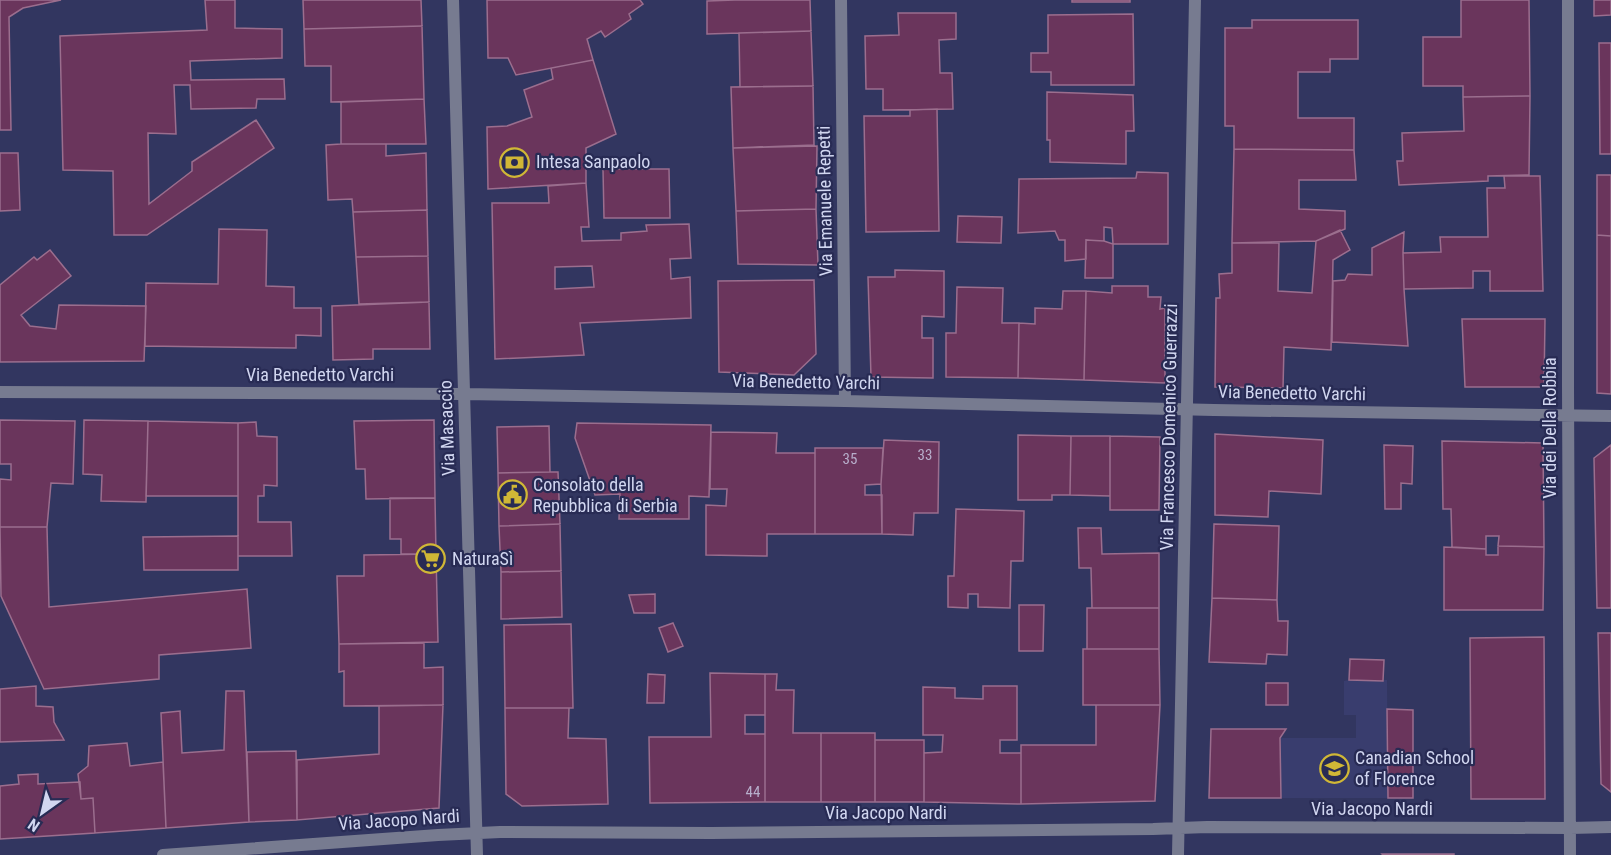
<svg xmlns="http://www.w3.org/2000/svg" width="1611" height="855" viewBox="0 0 1611 855" font-family="'Roboto Condensed',sans-serif">
<style>
.built{fill:#393d6e}
.building{fill:#6a355c;stroke:#9b6e8e;stroke-width:1.5;fill-rule:evenodd}
.lines{fill:none;stroke-linecap:round;stroke-linejoin:round}
.minor{stroke:#777b90;stroke-width:12}
.labels{text-anchor:middle;stroke-width:4.5;stroke-linejoin:round;paint-order:stroke}
.number-label{font-size:15px;fill:#b7aecb}
.poi-label{font-size:18px;fill:#d1d6f0;stroke:#282b54;text-anchor:start}
.street-label{font-size:18px;fill:#d1d6f0;stroke:#282b54}
</style>
<rect width="100%" height="100%" fill="#323660"/>
<path class="built" d="M1349 680H1387L1388 798H1281L1280 738H1356V715H1344V681Z"/>
<path class="building" d="M0 0H61L23 8 9 17 11 130H0Z
M205 0H235V28L282 29V58L190 61 191 80 284 79 285 99H257L256 108 191 109 190 85H174L176 134 148 133 149 204 192 171V162L256 120 274 148 147 235H114L113 171 63 170 60 36 207 30Z
M303 0H421L422 26 304 29Z
M487 0H640L643 4 629 14 631 19 605 37 601 31 587 39 593 60 516 75 508 58H488Z
M735 0H810L811 31 707 34V1Z
M1072 0H1130V2H1072Z
M1461 0H1529L1530 96 1463 97V86H1423V37H1461Z
M1594 0H1611V15L1594 16Z
M898 13H956V39L939 40 940 73H952L953 109 883 110V89H866L865 36 899 35Z
M1133 14 1134 85H1051V72H1031V53H1048V15Z
M1252 20H1358V59H1330V72H1298V118H1354V150L1234 149V126H1225V28H1252Z
M422 26 424 99 331 102V66H305L304 29Z
M811 31 813 86 740 87 739 33Z
M1599 43H1611V154H1600Z
M593 60 616 134 586 148V183L488 189 487 127 507 126 532 117 524 90 553 79 551 68Z
M813 86 814 145 733 148 731 87Z
M1047 92 1133 95 1134 131H1126V164L1050 162V140H1047Z
M1530 96 1529 175 1488 176V181L1399 185 1397 161H1403L1402 133 1464 131 1463 97Z
M424 99 426 144H341V102Z
M937 109 939 231 866 232 864 116H910V110Z
M341 144H386V156L426 153 427 210 353 212 352 199 328 200 326 145Z
M817 146 816 209 736 211 733 148Z
M1234 149 1354 150 1356 180H1299V209L1345 211V229L1316 241 1232 243Z
M0 153H18L20 210 0 211Z
M603 169H669L670 218H604Z
M1137 172 1168 173V244H1113L1112 228 1104 227V241L1086 240V259L1065 261V240H1059L1055 231 1018 233 1019 179 1136 178Z
M1597 175H1611V236L1597 235Z
M1504 176H1540L1543 291H1490V271H1473V288L1404 289 1403 253 1441 252 1440 237H1488L1487 188H1505Z
M586 183 589 227H581L582 241 621 240V233L647 231 646 225 689 224 691 258 670 259 671 279 690 277 691 318 580 323 584 355 495 359 492 203H549L548 186ZM592 266 594 287 555 289V267Z
M816 209 818 265 738 264 736 211Z
M427 210 428 256 356 257 353 212Z
M958 216 1002 217 1001 243 957 242Z
M219 229 267 230 266 286 294 287V308H321V336L296 335V348L145 346 146 283 218 284Z
M1340 230 1350 250 1333 260 1331 350 1284 347 1283 388 1215 387 1216 298H1220L1219 274 1232 273V243H1279L1278 291 1312 293 1316 241Z
M1404 232 1403 253 1404 289 1408 346 1332 342 1333 281 1345 280 1348 274 1372 275V248Z
M1597 235 1611 236V394L1597 393Z
M1086 240 1104 241 1113 244V278H1085Z
M50 250 71 276 21 315 30 326 56 329 59 305 146 306 144 361 0 362V285L34 257 37 260Z
M428 256 429 302 359 304 356 257Z
M895 270 944 271V317L922 316V338H933V378L871 377 868 277H895Z
M814 280 816 354 794 375 719 372 718 281Z
M1112 286H1148V297H1161L1160 309 1165 308V383L1084 380 1086 291 1112 293Z
M957 287 1003 288 1002 323H1019L1018 378 946 377V333H956Z
M1063 291H1086L1084 380 1018 378 1019 323 1035 324V308L1062 309Z
M429 302 430 349H373V359L333 360 332 306Z
M1462 319H1545L1544 387H1465Z
M0 420 75 421 73 484 51 483 47 527H0V479L11 480V464H0Z
M84 420 148 421 146 502 101 501 102 475 83 474Z
M434 420 435 498 366 499 365 469H356L354 421Z
M148 421 238 423V496H146Z
M256 422 257 436 277 437V486L264 485V496H258V522H291L292 556H238V423Z
M577 423 711 425 709 497 689 496V519H619L620 494 595 495 575 438Z
M549 426 550 472 498 473 497 427Z
M711 432 777 433 776 453H815V534H767V556L706 555V505L726 506 727 489H710Z
M1215 434 1323 440 1321 494 1269 491 1268 517 1215 515Z
M1018 435 1071 436 1070 495H1052V500H1018Z
M1071 436H1110V496L1070 495Z
M1110 436 1160 437 1159 510H1110Z
M884 440 939 442 938 513H914L913 535 882 534 881 484Z
M1442 441 1543 443 1544 547 1498 546 1499 536H1486V549L1452 547 1451 509H1443Z
M1384 445 1413 446 1412 484 1401 483V509H1385Z
M1611 445V608H1597L1594 458Z
M815 448H883L881 484 865 485V495H882V534H815Z
M550 472H558L560 524 499 526 498 473Z
M390 498H435L436 554H401V539H390Z
M956 509 1024 511 1023 561H1011L1010 608 978 607V594H968V608L948 607V576H954Z
M560 524 561 571 501 572 499 526Z
M1214 524 1279 526 1277 600 1212 598Z
M0 527H47L49 607 247 589 251 648 159 655V679L44 689 1 596Z
M1078 528H1101L1102 554 1159 553V608H1092L1091 568H1079Z
M238 536V570H144L143 537Z
M1498 546 1544 547 1543 610H1444V547L1486 549V555H1498Z
M436 554 438 642 339 644 337 576H364V555Z
M561 571 562 617 501 619V572Z
M655 594V613H634L629 595Z
M1212 598 1277 600 1278 621H1288L1287 655 1267 654 1266 664 1209 662Z
M1019 605H1044L1043 651H1019Z
M1087 608H1159V649H1087Z
M673 623 683 646 668 652 659 628Z
M571 624 573 708H505L504 625Z
M1598 633H1611V792L1601 784Z
M1544 637 1545 799H1471L1470 638Z
M424 643V668L443 667V705L344 706V671L339 672V644Z
M1083 649H1159L1160 705H1083Z
M1350 659 1384 660 1383 681 1349 680Z
M710 673 765 674V715H745V734H765V802L650 803 649 737H711Z
M648 674 665 675 664 703H647Z
M765 674H777L776 690H794L793 733H821V802H765Z
M1266 683H1288V705H1266Z
M36 686V706L53 707 54 722 64 740 0 742V689Z
M983 686H1017V740H1000V753H1021V804L924 802V753L942 752 943 735H923V687L955 688V698L983 699Z
M226 691H244L249 822 166 828 161 713 180 711 182 753 224 750Z
M443 705 439 808 297 820V760L379 754V706Z
M1096 705H1160L1155 801 1021 804V745H1096Z
M505 708H569L568 738 606 739 608 804 522 806 506 794Z
M1387 709 1413 710V798H1388Z
M1211 729H1286L1280 738 1281 798H1209Z
M821 733H875V802H821Z
M875 740H924V802H875Z
M127 743 130 766 163 762 166 828 95 833 93 798 81 799 78 774 88 766 89 746Z
M296 751 297 820 249 822 247 752Z
M38 774V784L80 782 81 799 93 798 95 833 0 839V786L19 784 18 775Z
M1382 854H1454V855H1383Z"/>
<g class="lines">
<path class="minor" d="M453 0 477 855
M841 0 845 401
M1568 0V386L1570 855
M0 392 464 394 845 401 1214 410 1611 416
M163 855 438 835 500 832 711 833 1153 829 1207 827 1570 828 1611 827
M1178 855 1195 0"/>
</g>
<defs>
<symbol id="bank-ring" viewBox="-11 -11 22 22"><circle r="9.5" fill="#282b54" stroke="#d0b736" stroke-width="1.5"/><path d="M-6-4H6V4H-6ZM0-2.3a2.3 2.3 0 1 0 0 4.6a2.3 2.3 0 1 0 0-4.6Z" fill="#d0b736"/></symbol>
<symbol id="civic-ring" viewBox="-11 -11 22 22"><circle r="9.5" fill="#282b54" stroke="#d0b736" stroke-width="1.5"/><path d="M-.6-6.5H3V-4.5H.6V-3L4-1V1h2V6H-6V1h2V-1L-.6-3ZM-1.2 2.5V6h2.4V2.5Z" fill="#d0b736"/></symbol>
<symbol id="supermarket-ring" viewBox="-11 -11 22 22"><circle r="9.5" fill="#282b54" stroke="#d0b736" stroke-width="1.5"/><path d="M-6-5.5h2.5l.6 2H6L4.5 2H-2.5L-4.4-4H-6ZM-1.5 3.2a1.3 1.3 0 1 0 .1 0ZM3 3.2a1.3 1.3 0 1 0 .1 0Z" fill="#d0b736"/></symbol>
<symbol id="school-ring" viewBox="-11 -11 22 22"><circle r="9.5" fill="#282b54" stroke="#d0b736" stroke-width="1.5"/><path d="M0-5L7-2L0 1L-7-2ZM-4 1L0 2.5L4 1V4Q0 6-4 4Z" fill="#d0b736"/></symbol>
</defs>
<g fill-rule="evenodd">
<use href="#bank-ring" x="498" y="146" width="33" height="33"/>
<use href="#civic-ring" x="496" y="478" width="33" height="33"/>
<use href="#supermarket-ring" x="414" y="542" width="33" height="33"/>
<use href="#school-ring" x="1318" y="752" width="33" height="33"/>
</g>
<g class="labels">
<g class="number-label">
<text x="925" y="460">33</text>
<text x="850" y="464">35</text>
<text x="753" y="797">44</text>
</g>
<g class="poi-label">
<text x="536" y="168">Intesa Sanpaolo</text>
<text x="533" y="491">Consolato della<tspan x="533" dy="21">Repubblica di Serbia</tspan></text>
<text x="452" y="565">NaturaSì</text>
<text x="1355" y="764">Canadian School<tspan x="1355" dy="21">of Florence</tspan></text>
</g>
<g class="street-label">
<text transform="translate(825 201) rotate(-91)" y="6">Via Emanuele Repetti</text>
<text x="320" y="381">Via Benedetto Varchi</text>
<text transform="translate(806 382) rotate(1)" y="6">Via Benedetto Varchi</text>
<text transform="translate(1292 393) rotate(1)" y="6">Via Benedetto Varchi</text>
<text transform="translate(1169 427) rotate(-89)" y="6">Via Francesco Domenico Guerrazzi</text>
<text transform="translate(447 428) rotate(-92)" y="6">Via Masaccio</text>
<text transform="translate(1550 428) rotate(-90)" y="6">Via dei Della Robbia</text>
<text x="1372" y="815">Via Jacopo Nardi</text>
<text x="886" y="819">Via Jacopo Nardi</text>
<text transform="translate(399 820) rotate(-4)" y="6">Via Jacopo Nardi</text>
</g>
</g>
<g transform="translate(42 813) rotate(214)" stroke="#282b54" stroke-width="4.5" paint-order="stroke">
<path d="M0-4.5L10 22L0 15L-10 22Z" fill="#d1d6f0"/>
<text y="-9" font-size="16" font-weight="bold" text-anchor="middle" fill="#d1d6f0">N</text>
</g>
</svg>
